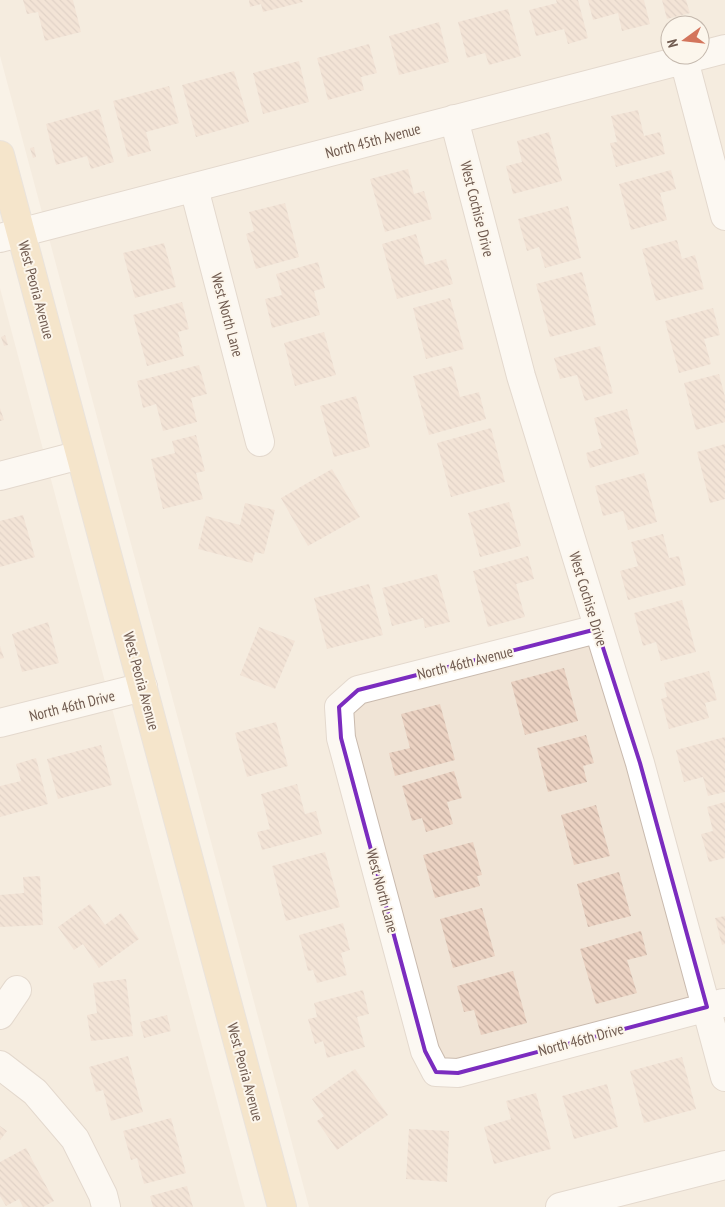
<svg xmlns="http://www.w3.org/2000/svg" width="725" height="1207" viewBox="0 0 725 1207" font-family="'PT Sans Narrow',sans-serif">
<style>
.residential{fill:#f0e4d6;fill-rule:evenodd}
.building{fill:url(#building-back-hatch)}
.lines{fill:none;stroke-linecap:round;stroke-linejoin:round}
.minor-casing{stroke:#c9baae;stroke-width:30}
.major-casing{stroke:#d7d1ce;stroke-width:30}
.minor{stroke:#fff;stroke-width:28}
.major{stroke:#efd4a8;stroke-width:28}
.marked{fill:none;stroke:#7b2cbf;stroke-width:4;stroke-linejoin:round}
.labels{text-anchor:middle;stroke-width:4;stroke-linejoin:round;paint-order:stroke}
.street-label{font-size:15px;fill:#6f5a4f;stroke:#fcf6ec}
</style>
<defs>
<pattern id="building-back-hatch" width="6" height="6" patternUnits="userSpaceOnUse" patternTransform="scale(1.25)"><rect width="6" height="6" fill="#ebd2c2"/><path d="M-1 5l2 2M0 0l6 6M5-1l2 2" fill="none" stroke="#c3ada0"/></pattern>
</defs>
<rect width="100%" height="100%" fill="#f9f2e7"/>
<path class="residential" d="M0 0H725V1207H309L0 56ZM670 25H700V55H670Z
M0 288 245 1207H0Z"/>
<path class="building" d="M23 0H73L81 32 45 41 38 12 27 14Z
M249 0H302L303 2 263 12 261 4 250 7Z
M556 0H578L588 38 568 44 564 29 536 36 529 10 557 3Z
M588 0H644L650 24 622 31 618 13 593 20Z
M662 0H686L690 13 667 19Z
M508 9 521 56 489 65 485 53 467 58 458 22Z
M439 22 449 62 399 75 389 36Z
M369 44 377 73 361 77 364 90 328 100 317 58Z
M299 61 309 102 263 114 253 73Z
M234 71 249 122 196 137 182 85Z
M169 86 179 123 146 132 151 151 128 157 113 101Z
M99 109 114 162 91 169 87 156 56 165 46 124Z
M638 110 644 136 660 132 665 154 616 167 610 143 617 142 611 116Z
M549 132 562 181 513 194 506 166 522 162 517 141Z
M34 147 36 157 33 158 30 148Z
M408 169 414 194 424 191 432 219 385 232 370 179Z
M671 170 676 189 660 193 667 220 631 230 619 184Z
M285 203 299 257 256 269 246 234 254 231 249 212Z
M568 206 581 258 545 268 539 247 527 251 518 219Z
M416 234 425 265 446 259 453 284 397 299 382 244Z
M677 240 682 259 695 255 704 289 656 301 642 249Z
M164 243 176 287 135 298 123 253Z
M318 262 325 288 314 291 320 315 272 328 265 299 282 295 276 274Z
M582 272 596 325 550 337 536 284Z
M450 298 464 349 426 359 413 308Z
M182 302 189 329 178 332 184 356 147 366 133 315Z
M713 308 720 335 704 339 711 364 679 373 665 321Z
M324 332 336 375 295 386 284 343Z
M5 335 8 345 4 346 1 337Z
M600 346 613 393 585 401 577 375 560 379 554 358Z
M199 365 207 394 191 398 197 422 163 431 156 404 143 408 137 381Z
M452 366 460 397 479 392 486 419 429 435 413 376Z
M719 374 725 397V422L696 430 684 383Z
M356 396 370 447 334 457 320 406Z
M0 408 4 420 0 421Z
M627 409 639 454 590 468 586 453 602 448 594 418Z
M491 428 505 482 451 497 437 443Z
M196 435 205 471 196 473 203 499 163 509 151 459 175 453 172 441Z
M725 444V499L710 503 697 452Z
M332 469 360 517 308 546 281 498Z
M644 473 657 522 628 530 623 511 603 516 595 486Z
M509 502 521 546 480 557 468 513Z
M245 503 275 510 264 554 255 552 252 563 198 549 206 516 240 525Z
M23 515 35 557 0 567V521Z
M663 534 669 558 679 556 686 585 628 600 620 571 638 566 631 542Z
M528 556 534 579 516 584 525 617 488 627 473 571Z
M437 574 450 622 425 628 423 618 392 626 382 588Z
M369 584 383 635 327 649 314 598Z
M682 600 696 652 661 661 656 642 643 646 634 613Z
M48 622 59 663 22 672 12 634Z
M259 627 295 641 275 689 240 675Z
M0 646 4 658 0 659Z
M564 668 578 721 525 735 511 682Z
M709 671 717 700 705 703 709 718 669 729 661 699 667 697 664 683Z
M440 704 455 760 395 776 389 753 410 748 401 714Z
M276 722 288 766 247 777 235 733Z
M586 735 594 763 583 766 587 782 548 792 537 748Z
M725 737V792L708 796 703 777 684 782 676 750Z
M101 745 112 785 58 799 47 759Z
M36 758 48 804 0 817V786L21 781 16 764Z
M454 771 462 798 447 802 453 824 426 832 422 818 412 821 402 786Z
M297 784 305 814 316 811 322 834 262 850 257 832 270 829 261 794Z
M725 802V858L709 862 701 834 713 831 707 807Z
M596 805 610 856 574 865 561 815Z
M473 842 482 875 477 876 480 886 435 898 423 855Z
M325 852 340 907 286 921 272 866Z
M619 872 631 916 588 927 577 884Z
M40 876 43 925 0 927V895L24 893 23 877Z
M90 904 105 925 121 913 139 939 99 968 83 944 74 950 58 927Z
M482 908 495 956 453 968 440 919Z
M725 916V944L722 945 715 918Z
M343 923 350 950 341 953 347 975 317 983 313 970 308 971 299 935Z
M641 931 647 955 627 960 637 993 596 1004 580 949Z
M513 971 527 1023 481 1035 474 1010 464 1012 457 986Z
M126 979 133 1036 91 1041 87 1015 97 1013 93 983Z
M363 990 369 1014 357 1017 365 1047 327 1058 323 1041 315 1044 308 1019 317 1017 314 1003Z
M167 1015 171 1031 144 1038 140 1022Z
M128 1056 143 1112 111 1121 103 1090 96 1092 89 1067Z
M682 1057 696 1109 644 1123 630 1071Z
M355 1069 388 1115 337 1150 317 1121 324 1116 312 1099Z
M607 1084 618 1127 574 1139 562 1096Z
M536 1093 551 1149 494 1164 484 1127 511 1119 506 1101Z
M171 1118 186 1173 144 1184 137 1158 131 1160 123 1131Z
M0 1126 7 1131 0 1140Z
M409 1129 449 1131 447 1182 406 1179Z
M26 1148 54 1201 43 1207H23L19 1199 6 1206 0 1196V1162Z
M187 1186 193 1207H153L150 1196Z"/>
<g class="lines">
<defs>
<path id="minor" d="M684 60 725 216
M454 119 521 376 640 763 725 1077
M194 188 260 442
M0 238 725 49
M0 476 80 455
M597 629 358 690 339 707 341 738 425 1051 436 1072 458 1073 723 1003
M0 723 143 687
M0 1015 17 990
M0 1065 35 1092 75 1139 103 1195 106 1207
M560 1207 725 1165"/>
<path id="major" d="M0 155 282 1207"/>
</defs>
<use href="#minor" class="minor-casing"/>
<use href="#major" class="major-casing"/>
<use href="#minor" class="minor"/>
<use href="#major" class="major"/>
</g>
<path d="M0 0H725V1207H0ZM597 629 640 763 707 1007 458 1073 436 1072 425 1051 341 738 339 707 358 690Z" fill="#f9f2e7" fill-opacity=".55" fill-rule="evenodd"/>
<path class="marked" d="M597 629 640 763 707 1007 458 1073 436 1072 425 1051 341 738 339 707 358 690Z"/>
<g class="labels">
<g class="street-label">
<text transform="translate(373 141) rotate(-15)" y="5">North 45th Avenue</text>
<text transform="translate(477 209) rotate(76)" y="5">West Cochise Drive</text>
<text transform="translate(36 290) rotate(75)" y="5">West Peoria Avenue</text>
<text transform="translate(227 315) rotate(75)" y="5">West North Lane</text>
<text transform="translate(588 599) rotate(73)" y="5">West Cochise Drive</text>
<text transform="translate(465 663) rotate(-14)" y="5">North 46th Avenue</text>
<text transform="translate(141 681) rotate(75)" y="5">West Peoria Avenue</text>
<text transform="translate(72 706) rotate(-14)" y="5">North 46th Drive</text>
<text transform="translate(382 891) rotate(75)" y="5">West North Lane</text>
<text transform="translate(581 1040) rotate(-15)" y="5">North 46th Drive</text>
<text transform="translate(245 1072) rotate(75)" y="5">West Peoria Avenue</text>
</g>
</g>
<g transform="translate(685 40) rotate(255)"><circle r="24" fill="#fcf6ec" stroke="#c4b8ad"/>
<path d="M0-4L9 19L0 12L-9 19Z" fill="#d3755c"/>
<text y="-8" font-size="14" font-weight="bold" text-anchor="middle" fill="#6f5a4f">N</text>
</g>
</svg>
